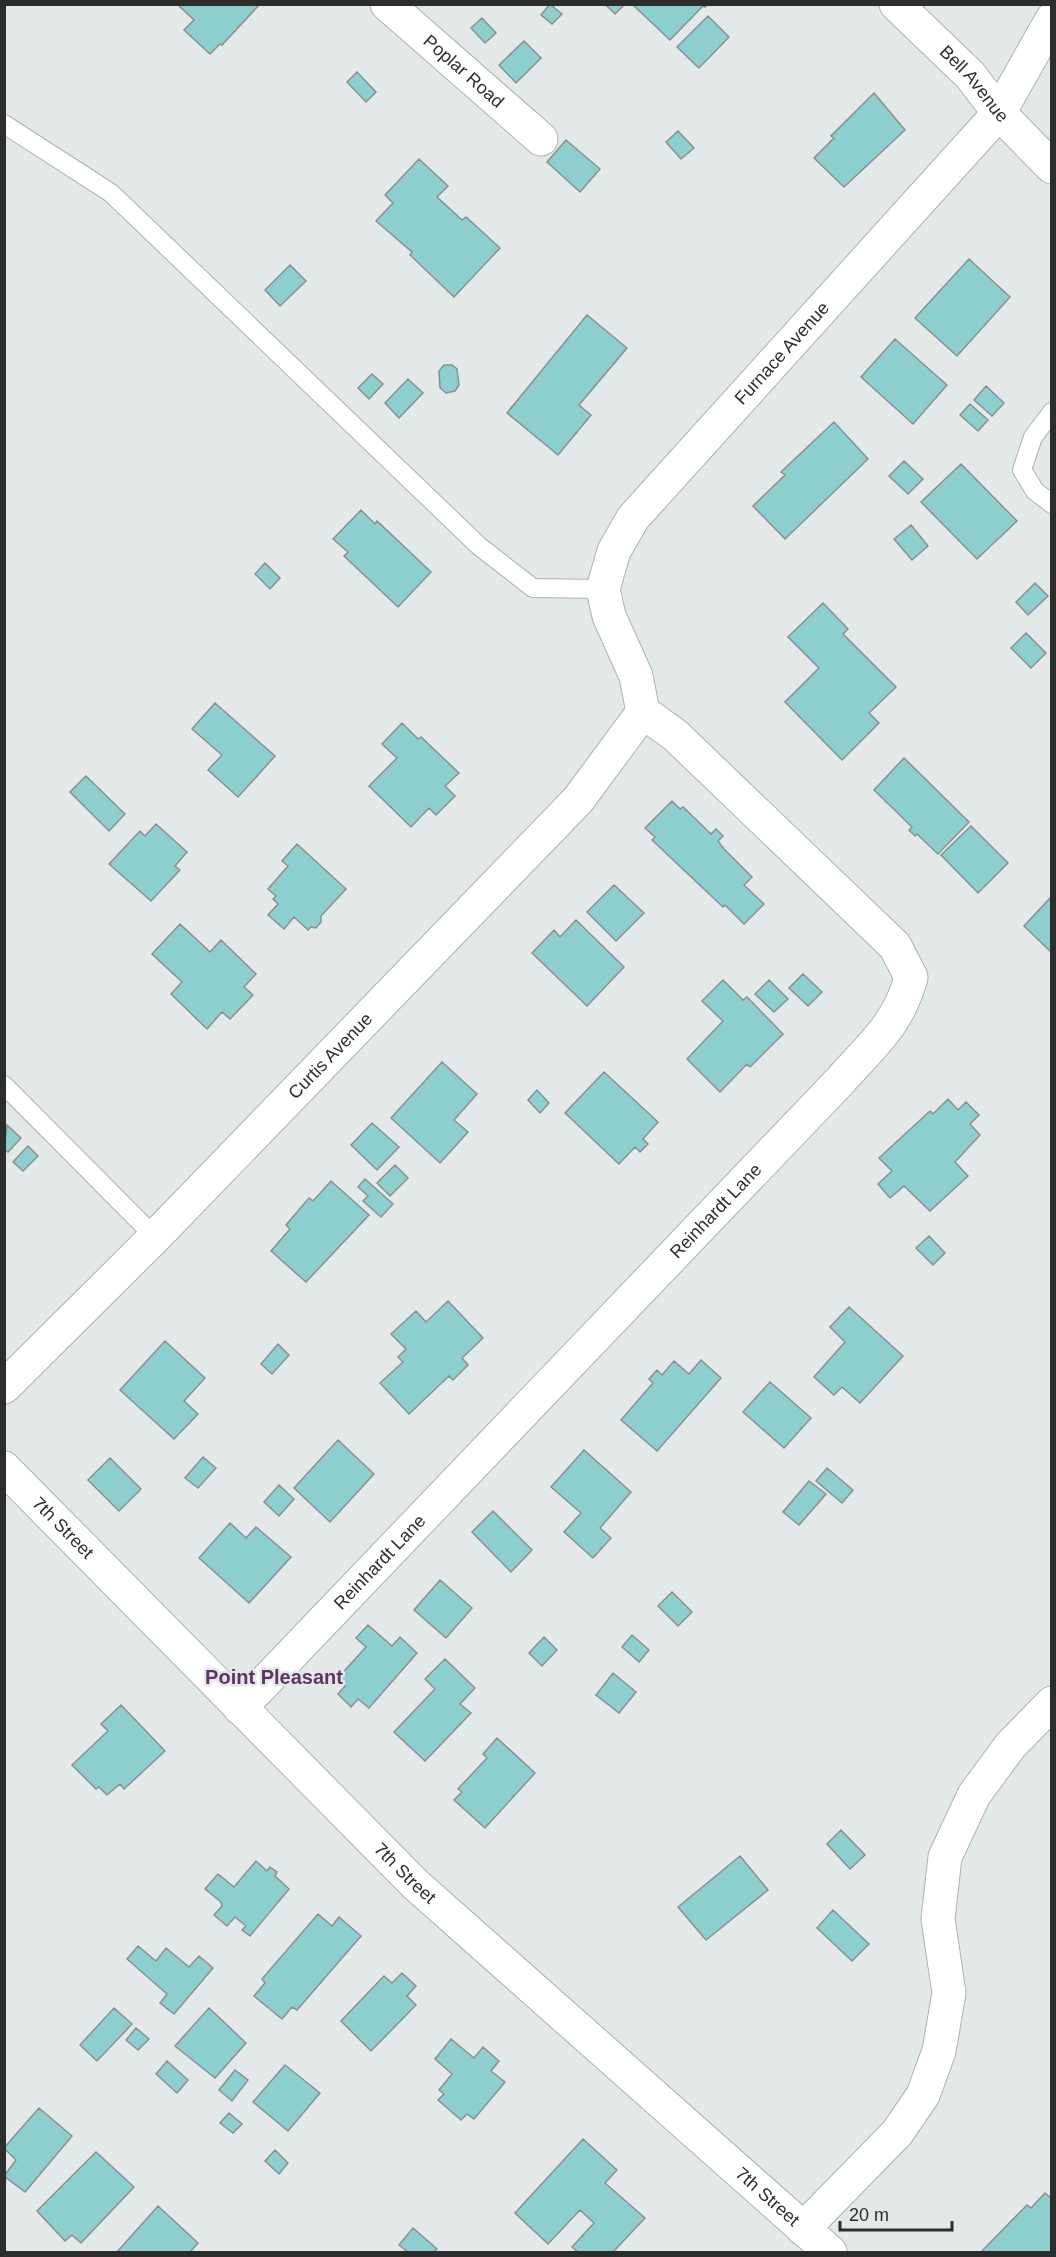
<svg xmlns="http://www.w3.org/2000/svg" width="1056" height="2257" viewBox="0 0 1056 2257" font-family="Arial,sans-serif">
<style>
.building{fill:#8dcece;stroke:#8b8f8f;stroke-width:1.5}
.lines{fill:none;stroke-linecap:round;stroke-linejoin:round}
.service-casing{stroke:#adb1b1;stroke-width:20}
.minor-casing{stroke:#adb1b1;stroke-width:35}
.service{stroke:#fff;stroke-width:18}
.minor{stroke:#fff;stroke-width:33}
.labels{text-anchor:middle;stroke-width:5;stroke-linejoin:round;paint-order:stroke}
.street-label{font-size:18px;fill:#2c2e2e;stroke:#e3e8e8}
.neighbourhood-label{font-size:20px;font-weight:bold;fill:#623366;stroke:#e3e8e8}
</style>
<rect width="100%" height="100%" fill="#e3e8e8"/>
<path class="building" d="M260 4 222 45 220 44 210 54 184 30 194 20 178 5Z
M550 4 562 14 552 24 541 15Z
M605 4H625L615 14Z
M632 4H708L705 7 703 6 670 40Z
M708 16 729 37 699 68 677 47Z
M482 18 496 33 485 43 471 28Z
M524 41 541 58 516 83 499 65Z
M357 72 376 92 366 102 347 82Z
M874 93 905 130 844 187 814 158 834 138 831 136Z
M678 131 694 148 681 159 666 142Z
M566 140 600 169 580 192 547 162Z
M419 159 448 186 437 197 462 220 466 217 500 248 454 297 410 255 412 252 376 221 393 203 385 195Z
M969 259 1010 297 957 356 915 318Z
M290 265 306 281 280 306 265 290Z
M587 315 627 348 579 405 591 415 558 455 507 413Z
M895 339 947 385 913 424 861 377Z
M444 365H452L457 369 459 385 455 391 446 393 440 388 439 371Z
M372 374 383 384 369 399 358 388Z
M408 379 423 393 399 418 385 403Z
M986 386 1004 403 992 416 974 400Z
M970 404 988 420 978 431 960 415Z
M834 422 868 459 785 539 753 506 785 475 781 472Z
M904 461 923 479 908 494 889 476Z
M961 464 1017 521 977 559 921 502Z
M361 510 375 524 377 521 431 572 398 607 344 556 348 552 333 539Z
M911 525 928 546 912 560 894 539Z
M265 563 280 578 270 589 255 574Z
M1035 583 1048 596 1028 615 1016 602Z
M823 603 848 629 843 634 896 687 869 713 879 723 842 760 785 702 819 668 788 637Z
M1026 633 1046 653 1031 668 1011 648Z
M215 703 275 756 238 797 208 770 222 755 192 729Z
M402 723 418 739 421 737 459 773 445 786 455 796 436 815 429 808 411 827 369 786 397 758 382 744Z
M904 758 969 822 938 854 917 834 915 836 909 830 912 827 874 790Z
M86 776 125 814 109 831 70 792Z
M672 801 680 809 683 807 711 834 716 829 723 836 718 841 724 849 752 877 744 885 764 904 744 924 725 905 723 907 652 840 655 837 645 828Z
M156 824 187 852 175 866 180 870 151 901 109 864 140 831 145 836Z
M971 826 1008 863 978 893 941 855Z
M297 844 346 889 321 916V922L316 928 311 927 308 930 294 917 284 929 268 915 278 904 273 899 276 896 268 889 288 866 282 861Z
M614 885 644 913 616 941 587 912Z
M1052 896V953L1024 926Z
M576 920 624 967 587 1006 532 953 554 930 560 937Z
M180 924 210 952 221 940 256 974 244 987 253 995 230 1019 222 1012 207 1029 171 994 182 982 152 954Z
M803 974 822 992 808 1006 789 988Z
M723 980 743 1000 747 997 783 1034 750 1067 747 1064 720 1092 687 1059 723 1021 702 1001Z
M769 980 788 999 774 1012 755 994Z
M442 1062 477 1094 454 1120 468 1132 440 1163 391 1118Z
M604 1072 658 1122 643 1139 648 1144 640 1152 635 1147 619 1164 565 1113Z
M537 1090 549 1103 540 1113 528 1100Z
M948 1099 958 1110 966 1102 979 1115 970 1124 980 1135 955 1162 968 1176 930 1211 904 1186 890 1198 878 1184 892 1171 879 1158 930 1111 933 1114Z
M372 1123 399 1147 377 1170 351 1145Z
M7 1125 21 1138 8 1152 4 1149Z
M28 1146 38 1156 23 1171 13 1162Z
M395 1165 408 1178 390 1196 377 1183Z
M365 1179 393 1204 381 1217 363 1201 368 1196 358 1187Z
M331 1181 369 1215 306 1282 271 1251 290 1229 286 1225 309 1198 313 1201Z
M929 1236 945 1253 933 1265 916 1248Z
M448 1301 483 1338 462 1358 468 1365 453 1380 449 1376 409 1414 380 1383 403 1362 398 1357 406 1349 391 1334 416 1311 426 1322Z
M849 1307 903 1356 860 1403 842 1387 834 1395 814 1377 845 1342 830 1327Z
M165 1341 205 1378 184 1401 198 1414 174 1439 120 1390Z
M278 1344 289 1355 272 1374 261 1364Z
M701 1360 721 1378 657 1451 621 1420 653 1383 649 1379 657 1370 662 1375 674 1361 689 1374Z
M770 1382 811 1418 784 1448 743 1412Z
M338 1440 374 1474 330 1522 294 1488Z
M584 1450 631 1492 600 1528 611 1538 593 1558 564 1532 581 1513 551 1487Z
M203 1457 216 1468 198 1488 185 1478Z
M110 1458 141 1489 119 1511 88 1480Z
M827 1468 853 1490 842 1503 816 1481Z
M809 1481 826 1494 799 1525 783 1512Z
M279 1485 294 1499 279 1516 264 1502Z
M493 1511 532 1550 511 1572 472 1532Z
M230 1523 246 1538 256 1527 291 1557 249 1603 199 1558Z
M440 1580 472 1608 446 1638 414 1610Z
M672 1592 692 1612 678 1626 658 1606Z
M368 1625 392 1646 400 1637 417 1653 369 1708 358 1699 351 1707 338 1694 345 1686 337 1679 366 1647 356 1638Z
M632 1635 649 1650 639 1662 622 1647Z
M544 1637 557 1650 542 1666 529 1653Z
M445 1659 475 1688 460 1704 471 1713 425 1761 394 1732 435 1689 425 1679Z
M613 1673 636 1692 619 1713 596 1695Z
M121 1705 165 1751 124 1789 120 1784 107 1795 99 1787 96 1789 72 1765 108 1731 101 1724Z
M497 1738 535 1773 485 1828 454 1800 462 1792 458 1789 487 1758 483 1754Z
M841 1830 865 1855 850 1869 827 1844Z
M740 1856 768 1890 706 1940 678 1907Z
M256 1861 267 1871 270 1867 277 1872 275 1876 289 1889 250 1936 242 1930 246 1926 235 1917 227 1926 214 1915 222 1906 221 1902 205 1889 218 1874 234 1887Z
M833 1910 869 1944 852 1961 817 1928Z
M318 1914 332 1926 339 1917 361 1936 297 2010 292 2007 282 2019 254 1996 265 1983 262 1979Z
M138 1946 156 1961 166 1948 189 1967 199 1956 213 1968 174 2014 160 2003 167 1994 127 1959Z
M402 1973 416 1986 407 1996 416 2005 371 2051 341 2021 384 1976 392 1983Z
M114 2008 132 2024 97 2061 80 2045Z
M209 2008 246 2043 215 2078 175 2046Z
M136 2028 149 2039 138 2050 126 2040Z
M451 2039 474 2058 483 2047 499 2061 491 2071 505 2082 474 2119 467 2114 461 2120 438 2100 444 2094 439 2090 452 2074 435 2059Z
M167 2061 188 2080 177 2093 156 2074Z
M285 2065 320 2093 288 2131 253 2102Z
M235 2070 248 2080 232 2101 219 2090Z
M39 2108 72 2136 25 2192 4 2176 16 2160 4 2148Z
M229 2113 242 2124 233 2133 220 2123Z
M583 2139 617 2170 605 2183 645 2218 613 2252H578L572 2247 594 2223 580 2210 548 2244 515 2213Z
M275 2150 288 2163 279 2174 265 2161Z
M96 2152 134 2187 81 2243 72 2235 65 2241 37 2211Z
M1045 2193 1052 2199V2252H981L1027 2205 1031 2208Z
M158 2206 198 2243 190 2252H117Z
M413 2228 437 2249 433 2252H408L399 2245Z"/>
<g class="lines">
<defs>
<path id="service" d="M4 124 111 193 479 546 533 588 603 589
M1052 412 1033 437 1022 470 1035 491 1052 504
M4 1085 155 1237"/>
<g id="minor">
<path id="s1" d="M387 4 541 139"/>
<path id="s2" d="M896 4 970 75 999 113 1052 167"/>
<path id="s3" d="M643 712 636 676 609 616 603 589 614 551 633 518 999 113 1052 19"/>
<path id="s4" d="M4 1387 155 1237 578 800 643 712"/>
<path id="s5" d="M4 1468 415 1884 830 2252"/>
<path id="s6" d="M240 1708 840 1081C871 1046 899 1024 911 977L895 946 675 735 643 712"/>
<path d="M803 2229 897 2133 923 2095 939 2051 949 1993 938 1919 945 1857 974 1795 1010 1746 1052 1703"/>
</g>
</defs>
<use href="#service" class="service-casing"/>
<use href="#minor" class="minor-casing"/>
<use href="#service" class="service"/>
<use href="#minor" class="minor"/>
</g>
<g class="labels">
<g class="street-label">
<text dy="6" stroke="none"><textPath href="#s1" startOffset="102">Poplar Road</textPath></text>
<text dy="6" stroke="none"><textPath href="#s2" startOffset="112">Bell Avenue</textPath></text>
<text dy="6" stroke="none"><textPath href="#s3" startOffset="430">Furnace Avenue</textPath></text>
<text dy="6" stroke="none"><textPath href="#s4" startOffset="465">Curtis Avenue</textPath></text>
<text dy="6" stroke="none"><textPath href="#s6" startOffset="688">Reinhardt Lane</textPath></text>
<text dy="6" stroke="none"><textPath href="#s5" startOffset="84">7th Street</textPath></text>
<text dy="6" stroke="none"><textPath href="#s6" startOffset="202">Reinhardt Lane</textPath></text>
<text dy="6" stroke="none"><textPath href="#s5" startOffset="570">7th Street</textPath></text>
<text dy="6" stroke="none"><textPath href="#s5" startOffset="1056">7th Street</textPath></text>
</g>
<g class="neighbourhood-label">
<text x="274" y="1684">Point Pleasant</text>
</g>
</g>
<rect width="1056" height="2257" fill="none" stroke="#2c2e2e" stroke-width="12"/>
<path d="M840 2221v9h112v-9" fill="none" stroke="#2c2e2e" stroke-width="3"/>
<text x="849" y="2221" font-size="18" fill="#2c2e2e" stroke="#e3e8e8" stroke-width="4.5" paint-order="stroke">20 m</text>
</svg>
